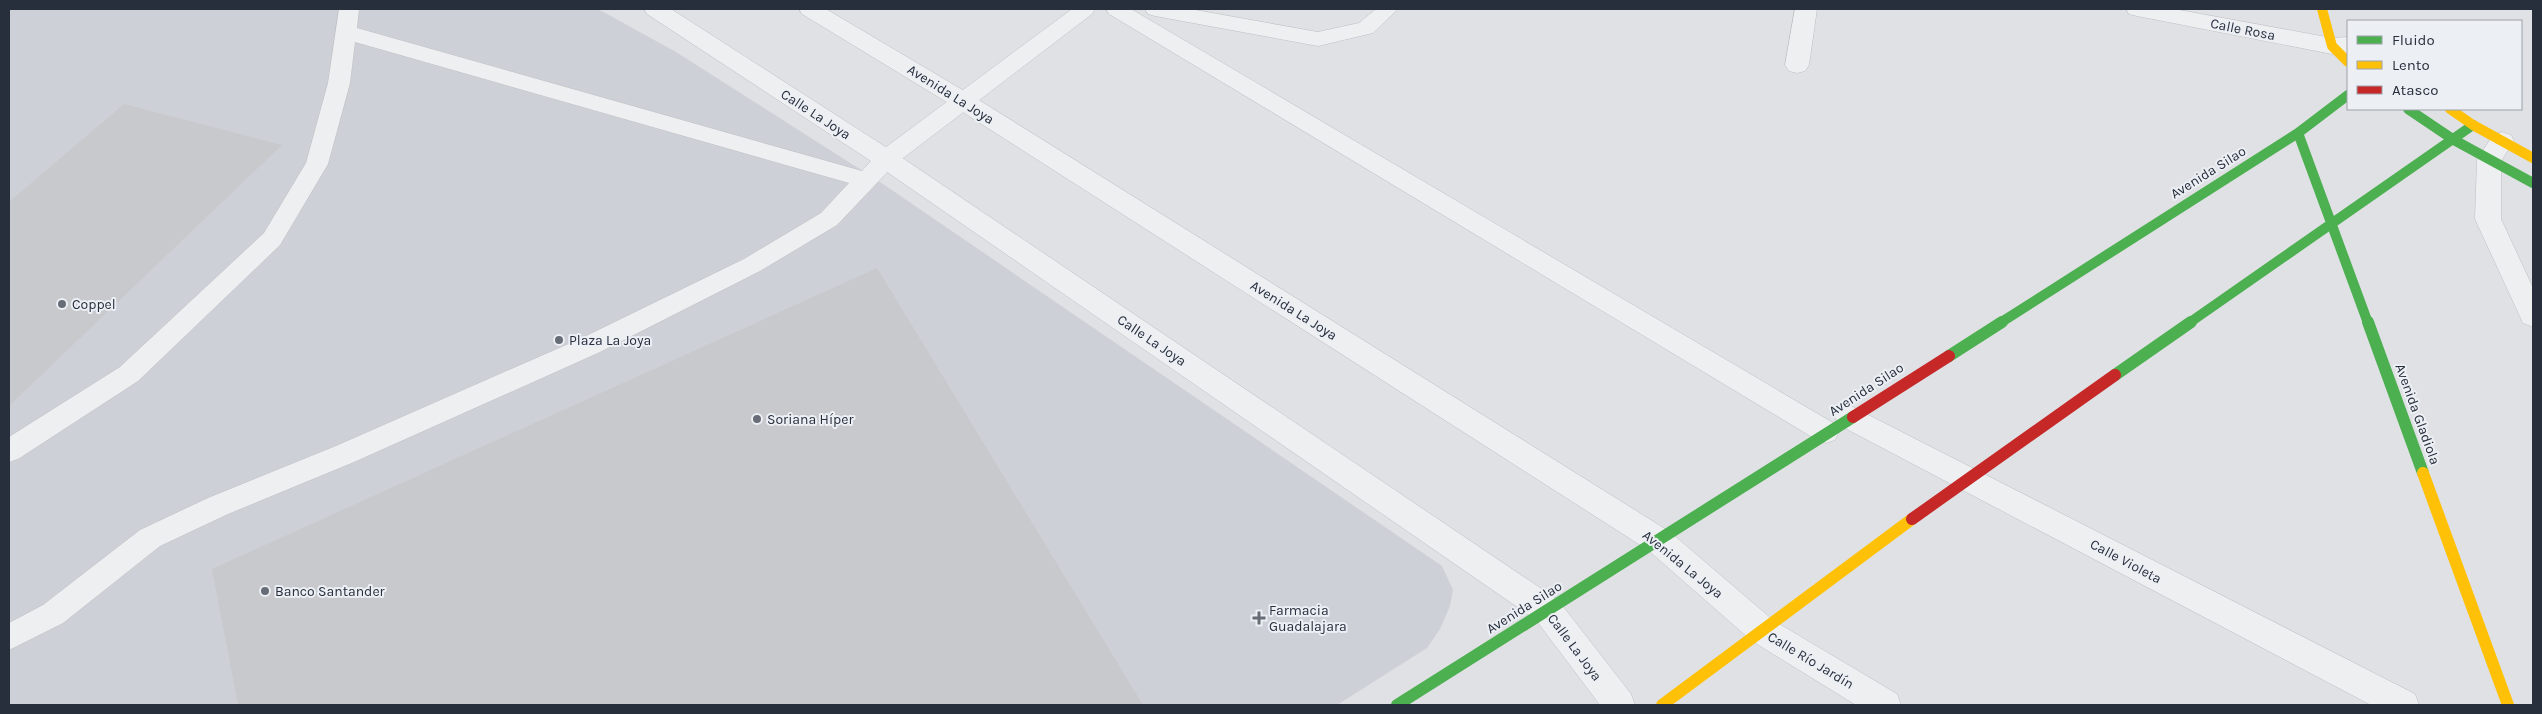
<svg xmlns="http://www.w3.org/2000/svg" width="2542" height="714" viewBox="0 0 2542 714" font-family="Karla,sans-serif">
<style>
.built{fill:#cdd0d7}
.building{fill:#c7c9cc}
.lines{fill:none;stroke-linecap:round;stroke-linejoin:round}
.lane-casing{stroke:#bdbfc2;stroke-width:1}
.street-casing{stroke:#bdbfc2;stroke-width:1}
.lane{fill:#eeeff1;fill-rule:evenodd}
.street{fill:#eeeff1;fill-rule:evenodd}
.fast-far1{stroke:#4caf50;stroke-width:10}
.fast{stroke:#4caf50;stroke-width:12}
.slow-far1{stroke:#ffc107;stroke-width:10}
.slow{stroke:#ffc107;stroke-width:12}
.jam{stroke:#c62828;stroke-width:12}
.poi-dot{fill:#676d77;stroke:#eceff4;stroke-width:2}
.labels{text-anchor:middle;stroke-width:4;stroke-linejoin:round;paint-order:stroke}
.street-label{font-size:14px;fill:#272e3c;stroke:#eceff4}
.poi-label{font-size:14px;fill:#272e3c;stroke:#eceff4;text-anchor:start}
</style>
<rect width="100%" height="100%" fill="#dfe1e4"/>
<path class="built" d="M9 9H598L676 52 883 184 1442 566 1453 590 1450 606 1440 629 1427 648 1337 705H9Z"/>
<path class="building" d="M124 104 282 145 9 406V202Z
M877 268 1143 705H238L212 569Z"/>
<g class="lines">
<defs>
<path id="lane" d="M339 9H359L357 28 862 171 878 153 1072 9H1095L1092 14 894 165 837 225 760 271 600 352 354 462 228 514 160 546 63 623 9 650V623L43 605 140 530 208 498 336 446 582 338 744 259 821 213 849 183 355 42 350 83 328 164 280 245 138 381 18 459 9 462V437L120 367 264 233 306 163 328 83Z
M1106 9H1131L1835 424 1839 432 1835 440 1826 443 1817 440 1109 14Z
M1145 9H1190L1318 32 1359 23 1376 9H1398L1373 33 1318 46 1155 16 1148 14Z"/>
<path id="street" d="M644 9H671L895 153 1558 600 1631 694 1635 705H1600L1536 620 877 165 647 14Z
M799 9H826L971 95 1670 532 1774 621 1897 694 1901 705H1856L1752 641 1648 550 955 107 802 14Z
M1795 9H1817L1809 65 1805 71 1797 73 1789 71 1785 65Z
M2126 9H2174L2332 38 2348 37V53L2332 54 2137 16 2129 14Z
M2502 132 2511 135 2514 141 2501 161V219L2533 288V327L2523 323 2475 219 2477 160 2493 135Z
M1849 405 2415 694 2419 705H2371L1839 425 1835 417 1839 409Z"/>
</defs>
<use href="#lane" class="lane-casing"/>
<use href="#street" class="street-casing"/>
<use href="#lane" class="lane"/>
<use href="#street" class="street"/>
<path class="fast-far1" d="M2408 109 2454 140 2533 183
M2298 133 2368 323
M2000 323 2298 133 2348 95
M2189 323 2473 125"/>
<path class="fast" d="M2368 322 2423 473
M1949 356 2002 322
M2115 375 2191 322
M1397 705 1853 417"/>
<path class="slow-far1" d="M2322 9 2332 46 2348 62
M2450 109 2473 125 2533 158"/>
<path class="slow" d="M2423 473 2508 705
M1662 705 1912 519"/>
<path class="jam" d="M1853 417 1949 356
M1912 519 2115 375"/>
</g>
<g class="poi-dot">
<circle cx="62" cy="304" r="5"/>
<circle cx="559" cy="340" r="5"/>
<circle cx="757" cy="419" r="5"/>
<circle cx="265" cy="591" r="5"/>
<path d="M1256.5 610.5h5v5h5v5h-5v5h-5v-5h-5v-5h5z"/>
</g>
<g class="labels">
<g class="street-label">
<text transform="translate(2243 29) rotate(11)" y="5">Calle Rosa</text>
<text transform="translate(951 94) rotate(32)" y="5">Avenida La Joya</text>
<text transform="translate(816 114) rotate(33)" y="5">Calle La Joya</text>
<text transform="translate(2208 172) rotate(-32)" y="5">Avenida Silao</text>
<text transform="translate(1294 310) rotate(32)" y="5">Avenida La Joya</text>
<text transform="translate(1152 340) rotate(34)" y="5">Calle La Joya</text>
<text transform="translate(1866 389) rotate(-33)" y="5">Avenida Silao</text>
<text transform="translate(2418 414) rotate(70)" y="5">Avenida Gladiola</text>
<text transform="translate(2126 561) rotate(28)" y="5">Calle Violeta</text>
<text transform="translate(1683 564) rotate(39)" y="5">Avenida La Joya</text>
<text transform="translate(1524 607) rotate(-32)" y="5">Avenida Silao</text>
<text transform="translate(1575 647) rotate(53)" y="5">Calle La Joya</text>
<text transform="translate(1811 660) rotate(31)" y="5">Calle Río Jardín</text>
</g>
<g class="poi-label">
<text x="72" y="309">Coppel</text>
<text x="569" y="345">Plaza La Joya</text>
<text x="767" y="424">Soriana Híper</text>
<text x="275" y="596">Banco Santander</text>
<text x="1269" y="615">Farmacia<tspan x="1269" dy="16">Guadalajara</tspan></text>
</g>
</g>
<rect width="2542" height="714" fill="none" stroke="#272e3c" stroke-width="20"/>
<rect x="2347" y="20" width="175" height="90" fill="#eceff4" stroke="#9da2aa"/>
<rect x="2357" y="36" width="25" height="8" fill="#4caf50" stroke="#9da2aa"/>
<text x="2392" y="45" font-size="15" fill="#272e3c">Fluido</text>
<rect x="2357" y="61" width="25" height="8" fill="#ffc107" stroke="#9da2aa"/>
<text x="2392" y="70" font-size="15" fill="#272e3c">Lento</text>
<rect x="2357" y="86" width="25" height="8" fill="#c62828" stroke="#9da2aa"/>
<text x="2392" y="95" font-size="15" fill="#272e3c">Atasco</text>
</svg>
